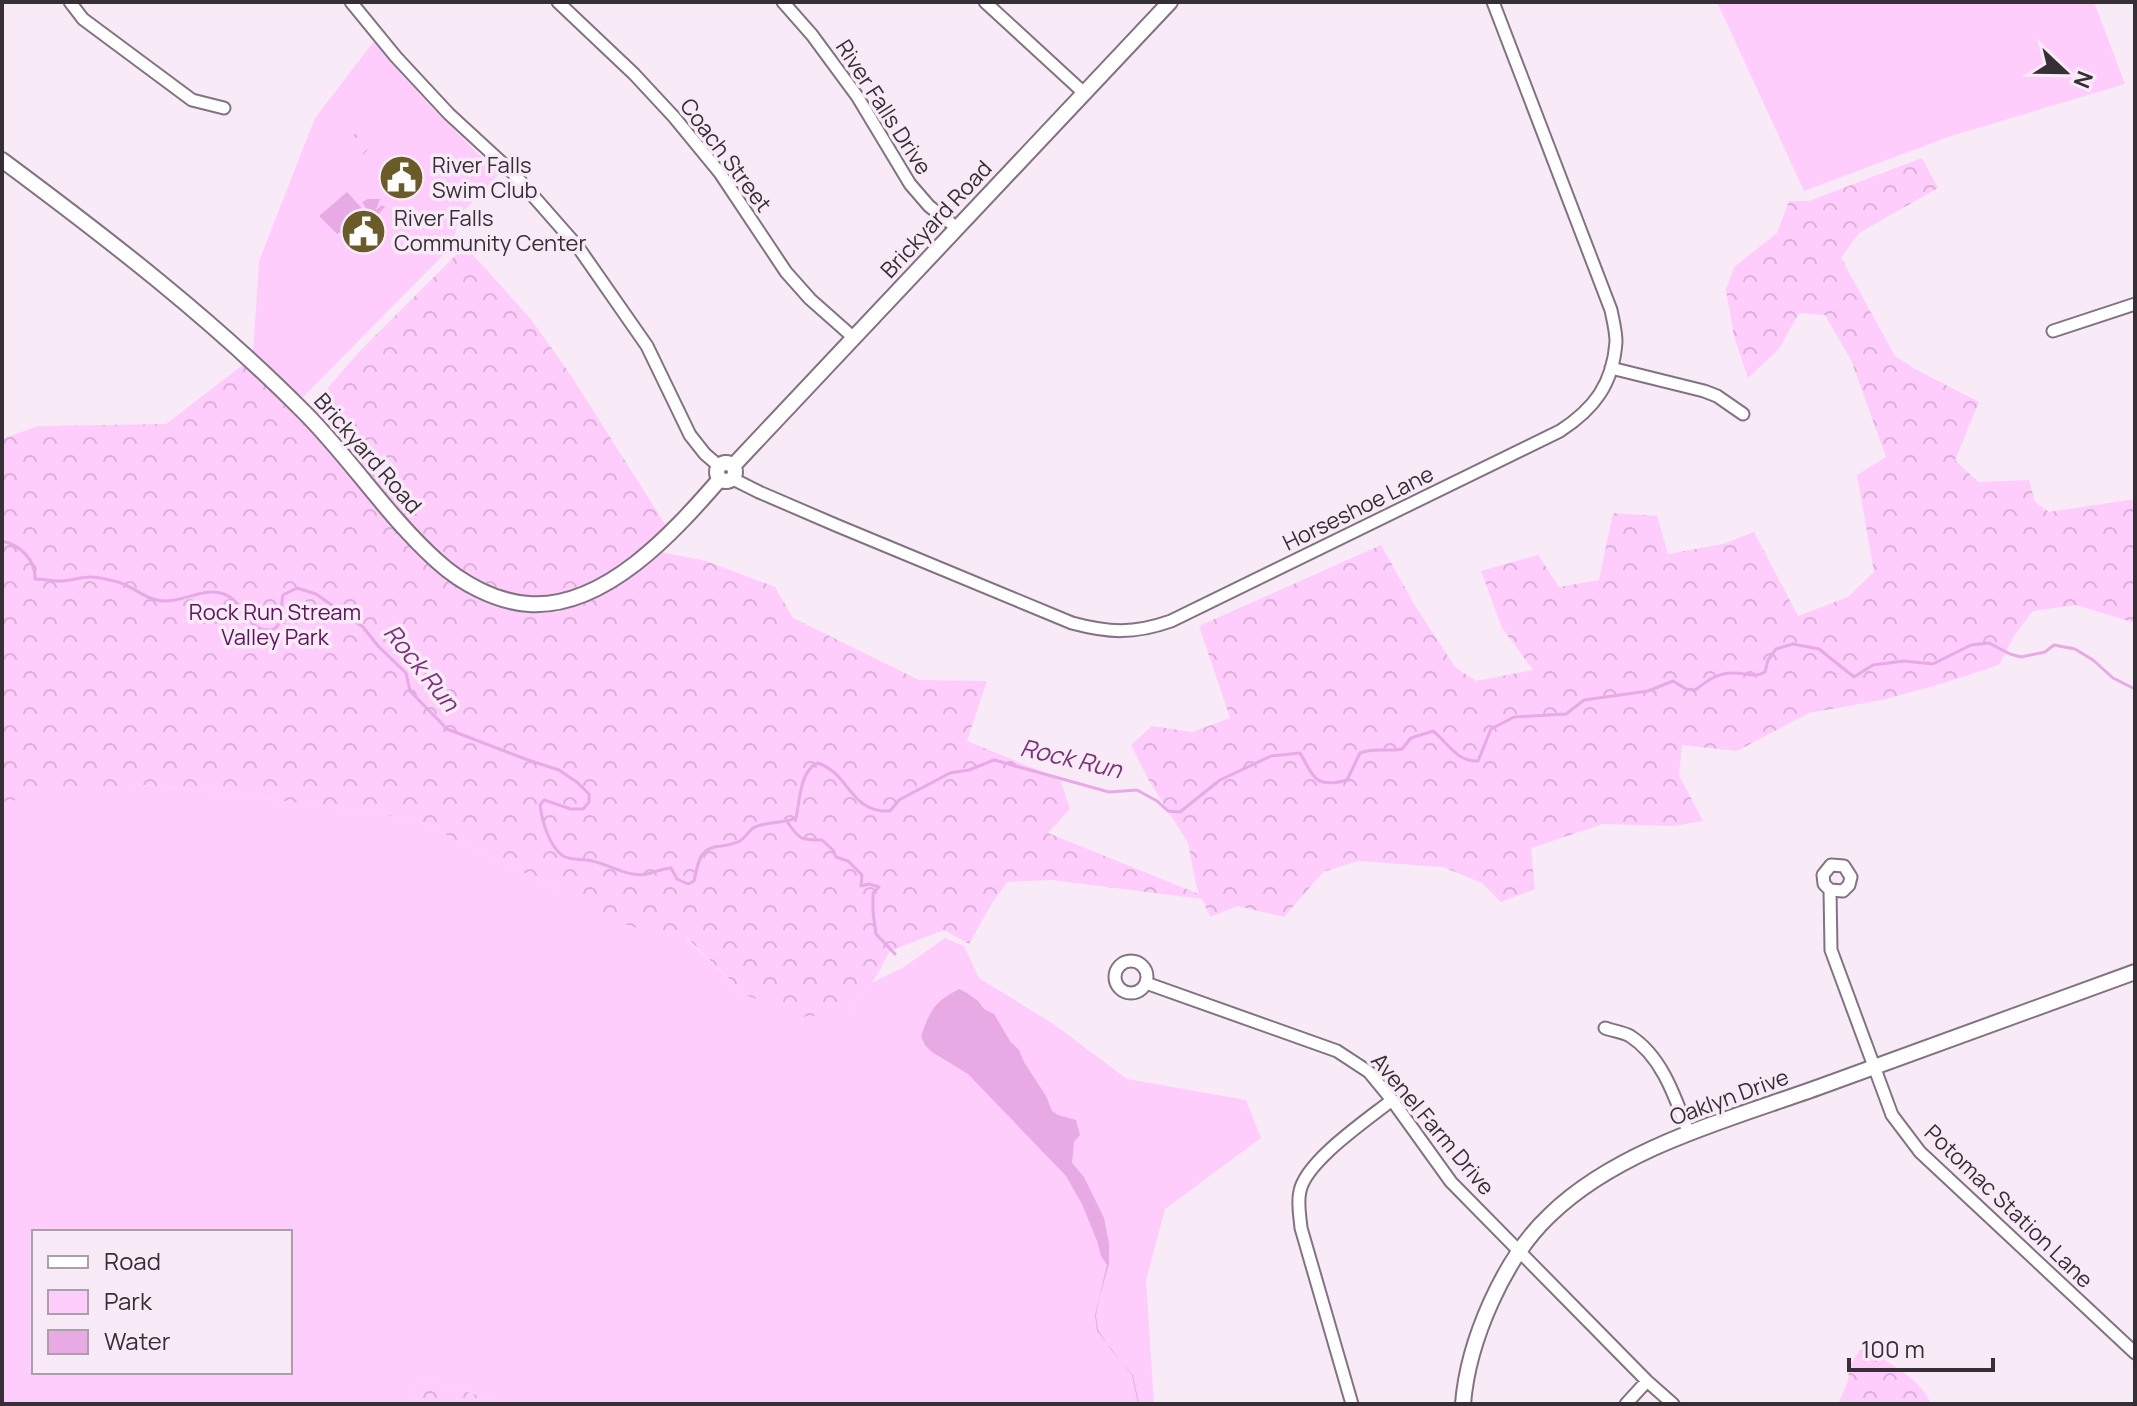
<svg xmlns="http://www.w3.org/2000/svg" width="2137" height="1406" viewBox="0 0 2137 1406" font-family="Manrope,sans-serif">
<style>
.green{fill:#fecdfc;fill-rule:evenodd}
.forest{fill:url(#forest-crowns)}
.water{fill:#e8aae5}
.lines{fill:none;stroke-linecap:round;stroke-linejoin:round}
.stream{stroke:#e8aae5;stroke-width:3}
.minor-casing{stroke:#817380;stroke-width:15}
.tertiary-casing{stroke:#817380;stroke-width:18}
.minor{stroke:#fff;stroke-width:11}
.tertiary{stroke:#fff;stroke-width:14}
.labels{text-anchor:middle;stroke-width:7;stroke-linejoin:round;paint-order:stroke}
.street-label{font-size:22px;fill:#363036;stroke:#f9eaf8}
.poi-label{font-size:22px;fill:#363036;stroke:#f9eaf8;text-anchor:start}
.park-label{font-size:22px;fill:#5b135b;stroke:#f9eaf8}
.water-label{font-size:24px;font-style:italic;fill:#7a3379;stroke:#f9eaf8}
</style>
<defs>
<pattern id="forest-crowns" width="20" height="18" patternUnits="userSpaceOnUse" patternTransform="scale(2)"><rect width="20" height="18" fill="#fecdfc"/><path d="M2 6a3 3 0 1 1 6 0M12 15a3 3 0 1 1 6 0" fill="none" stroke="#dab0d9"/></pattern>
</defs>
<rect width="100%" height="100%" fill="#f9eaf8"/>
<path class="green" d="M1717 2H2094L2125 84 1951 136 1804 191Z
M374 41C411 89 455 131 499 174L459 216 452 246 302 398 253 353 259 261 315 118Z
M74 778 231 794 416 819 479 852 560 889 674 927 746 995 846 1012 873 982 904 967 945 938 964 946 979 978 1055 1025 1127 1079 1246 1100 1261 1138 1165 1209 1146 1280 1154 1404H506L418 1377 410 1404H2V789ZM34 1232H290V1372H34Z"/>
<path class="forest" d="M372 122 377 124C379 130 380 131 378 137 373 146 354 166 344 168L337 162C339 148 359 126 372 122Z
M1922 158 1938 188 1859 233 1841 258 1895 356 1915 369 1979 402 1955 460 1978 482 2029 480 2035 502 2049 512 2135 499V623L2076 605 2033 611 2014 636 1999 665 1941 684 1882 700 1809 713 1737 751 1682 745 1679 775 1703 821 1674 826 1603 824 1531 848 1535 889 1501 902 1482 883 1443 867 1358 861 1323 872 1284 917 1237 906 1210 917 1202 899 1051 880 1007 882 992 903 969 944 944 930 890 951 873 982 846 1012 801 1017 746 995 687 938 629 926 560 889 479 852 416 819 231 794 135 784 2 802V439L38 426 166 424 249 360 306 413 359 352 465 246 530 318 572 377 670 532 651 550 706 561 775 587 793 618 919 680 987 681 967 741 1060 779 1070 809 1048 833 1199 894 1195 880 1188 843 1148 779 1131 745 1152 726 1192 732 1230 718 1199 626 1381 545 1414 604 1455 667 1476 681 1533 670 1502 628 1481 571 1538 555 1559 587 1599 580 1613 513 1657 516 1668 554 1723 544 1754 532 1798 616 1848 597 1874 572 1857 475 1886 457 1851 360 1825 315 1799 313 1779 349 1748 378 1734 336 1726 290 1734 267 1777 233 1789 201H1809Z
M1863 1344C1885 1363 1920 1376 1931 1404H1838L1848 1381 1849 1368Z
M418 1377 506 1404H410Z"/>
<path class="water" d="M347 192 368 215 369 213 362 202 368 199H380L376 210 382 205 385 207 373 220 370 218 356 231 351 232 347 228 337 234 319 216Z
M959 989 967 993 978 1001 984 1009 994 1014 1010 1041 1019 1050 1024 1062 1046 1096 1052 1111 1058 1115 1076 1120 1080 1135 1074 1142 1072 1163 1084 1177 1104 1218 1109 1243V1264L1099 1299 1096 1315 1098 1330 1112 1351 1133 1375 1139 1404H1138L1132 1375 1097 1331 1095 1315 1107 1265 1101 1256 1097 1241 1082 1204 1066 1176 968 1074 932 1052 925 1045 921 1036C930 1011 934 1002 959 989Z"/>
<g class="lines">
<path class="stream" d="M2 541C20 545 36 560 35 579 43 579 51 581 59 581 70 581 80 577 90 577 98 577 106 579 114 581 132 584 145 601 165 601 186 601 204 587 224 594 244 601 247 632 270 630 284 629 280 607 283 595L297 588 316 594 363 627 378 646 406 673 410 691 447 729 528 760 559 770 578 783 589 794V802L583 809H571L544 800 540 805C542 821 549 846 563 856 570 860 579 859 587 860 606 862 626 878 647 874 656 872 659 869 671 868L677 879 688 884 694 881C698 863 699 847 721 846 727 845 735 844 740 841 745 838 748 832 753 828 765 821 783 824 796 818 800 800 800 770 818 763 850 774 850 813 890 811L899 800 950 773 969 770 994 760 1109 792 1137 790 1157 801 1168 811 1180 812 1220 780 1271 756 1300 753C1314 777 1315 789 1347 780L1360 753C1373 747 1388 752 1402 749L1411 738 1433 731C1448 743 1457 762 1478 761L1491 729 1514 717 1566 714 1584 700 1648 691 1673 681 1686 689 1695 690C1707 681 1717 673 1732 673 1744 672 1753 679 1765 672L1768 660 1776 649 1793 644 1819 649 1854 677 1873 665 1904 661 1933 664 1971 645 1989 643 2010 654 2021 657 2045 652 2054 645 2075 649 2093 660 2113 678 2135 689
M788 823C800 840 801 840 822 840L833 850 836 857 848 861 862 875 861 886 869 884 879 887 873 893V912L876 934 895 954"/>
<defs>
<path id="minor" d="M70 2 83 19 192 100 224 108
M351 2 396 57 449 114 513 173 578 247 647 346 690 435 705 454 719 466
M558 2 634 74 674 117 720 173 786 272 810 299 854 338
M783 2 812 35 857 96 910 184 929 206 957 228
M985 2 1084 93
M2053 331 2135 304
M1611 368 1704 391 1717 396 1743 414
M733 479 759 492 838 526 1072 623C1109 633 1134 634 1171 621L1560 431C1594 409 1613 384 1616 342 1616 331 1613 320 1611 310L1493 2
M1830 890 1843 891 1849 885 1851 877 1844 866 1831 865 1823 875 1824 884 1830 890 1831 950 1892 1115 1920 1152 2135 1353
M1115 977a16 16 0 1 1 32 0a16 16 0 1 1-32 0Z
M1146 983 1337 1051 1369 1072 1392 1100 1451 1182 1647 1381 1673 1404
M1605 1028C1613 1031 1623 1032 1630 1036 1663 1057 1676 1100 1689 1134
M1352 1404 1301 1228C1300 1216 1297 1203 1300 1191 1306 1161 1367 1120 1392 1100
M1626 1404 1647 1381"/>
<path id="tertiary" d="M2 160C107 238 212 319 304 412 351 459 387 516 437 561 461 583 496 602 529 604 605 609 674 532 720 479
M717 472a9 9 0 1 1 18 0a9 9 0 1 1-18 0Z
M733 466 1170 2
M1463 1404C1468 1341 1504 1258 1550 1215 1620 1147 1731 1119 1822 1086 1926 1048 2030 1010 2135 972"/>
</defs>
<use href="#minor" class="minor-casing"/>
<use href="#tertiary" class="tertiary-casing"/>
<use href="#minor" class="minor"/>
<use href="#tertiary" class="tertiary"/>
</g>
<defs>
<symbol id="civic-disc" viewBox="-11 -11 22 22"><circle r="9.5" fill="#6a5c29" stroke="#f9eaf8"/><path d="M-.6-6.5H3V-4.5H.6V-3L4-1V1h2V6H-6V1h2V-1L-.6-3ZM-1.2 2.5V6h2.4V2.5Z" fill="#fff"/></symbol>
</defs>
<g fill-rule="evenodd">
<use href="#civic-disc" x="376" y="152" width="51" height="51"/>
<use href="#civic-disc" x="338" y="206" width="51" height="51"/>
</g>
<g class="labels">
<g class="street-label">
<text transform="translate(884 107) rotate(57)" y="8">River Falls Drive</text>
<text transform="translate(726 155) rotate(53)" y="8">Coach Street</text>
<text transform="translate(936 219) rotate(-47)" y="8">Brickyard Road</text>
<text transform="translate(368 453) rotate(49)" y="8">Brickyard Road</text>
<text transform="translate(1358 508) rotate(-26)" y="8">Horseshoe Lane</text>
<text transform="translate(1729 1097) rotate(-20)" y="8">Oaklyn Drive</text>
<text transform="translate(1433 1124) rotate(50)" y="8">Avenel Farm Drive</text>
<text transform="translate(2009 1206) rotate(44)" y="8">Potomac Station Lane</text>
</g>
<g class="poi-label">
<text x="432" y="173">River Falls<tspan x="432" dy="25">Swim Club</tspan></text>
<text x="394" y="226">River Falls<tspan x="394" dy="25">Community Center</tspan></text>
</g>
<g class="park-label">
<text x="275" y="620">Rock Run Stream<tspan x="275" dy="25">Valley Park</tspan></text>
</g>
<g class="water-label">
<text transform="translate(421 668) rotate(51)" y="8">Rock Run</text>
<text transform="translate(1071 759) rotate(13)" y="8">Rock Run</text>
</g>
</g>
<rect width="2137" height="1406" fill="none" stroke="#363036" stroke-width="8"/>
<rect x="32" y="1230" width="260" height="144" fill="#f9eaf8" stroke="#aba0aa" stroke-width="2"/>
<rect x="48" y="1256" width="40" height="12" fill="#ffffff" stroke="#aba0aa" stroke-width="2"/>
<text x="104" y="1270" font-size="24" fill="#363036">Road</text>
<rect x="48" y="1290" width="40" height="24" fill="#fecdfc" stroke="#aba0aa" stroke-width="2"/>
<text x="104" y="1310" font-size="24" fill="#363036">Park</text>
<rect x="48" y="1330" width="40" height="24" fill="#e8aae5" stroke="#aba0aa" stroke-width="2"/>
<text x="104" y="1350" font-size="24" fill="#363036">Water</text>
<g transform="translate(2065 72) rotate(112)" stroke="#f9eaf8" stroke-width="6" paint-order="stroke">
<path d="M0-6L14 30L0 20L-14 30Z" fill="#363036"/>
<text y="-12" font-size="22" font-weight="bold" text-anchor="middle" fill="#363036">N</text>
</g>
<path d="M1849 1358v12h144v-12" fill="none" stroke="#363036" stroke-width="4"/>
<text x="1861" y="1358" font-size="24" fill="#363036" stroke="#f9eaf8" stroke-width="6" paint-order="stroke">100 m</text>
</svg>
